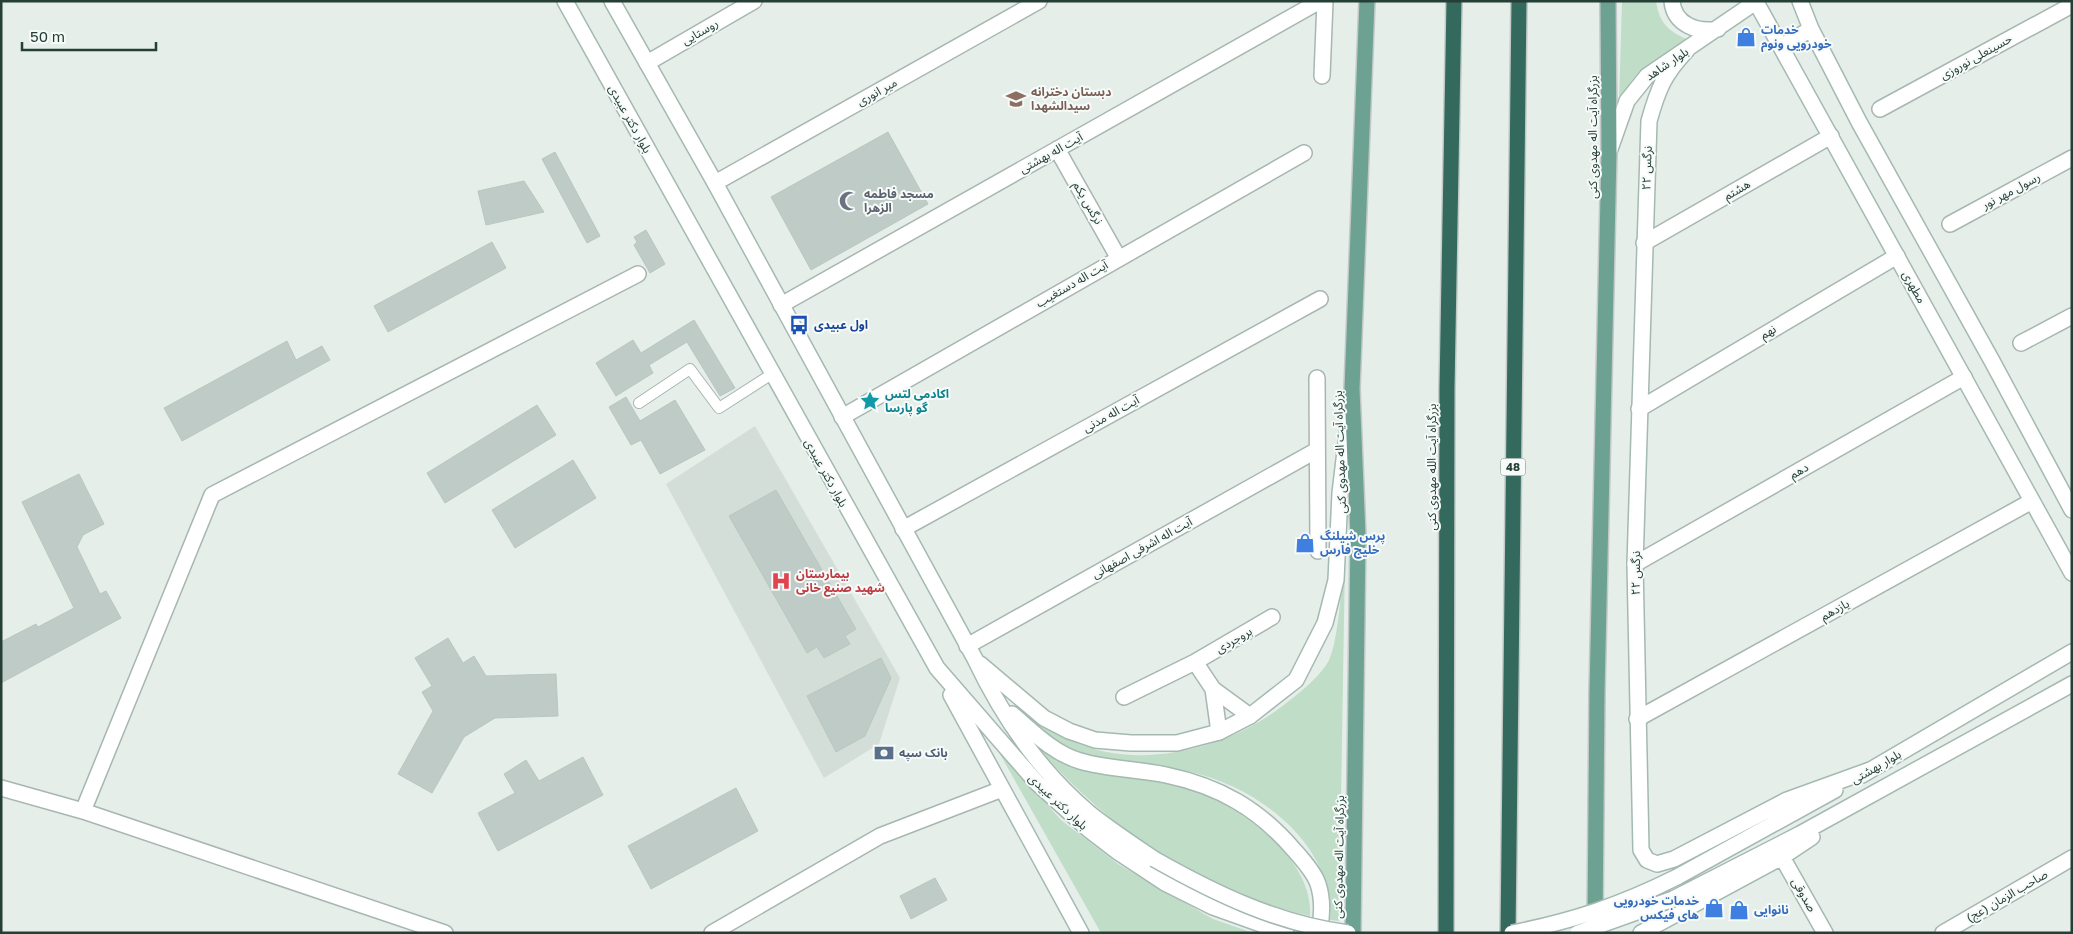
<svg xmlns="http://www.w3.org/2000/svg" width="2073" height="934" viewBox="0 0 2073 934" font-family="'Golos Text','Noto Sans Arabic',sans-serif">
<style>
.built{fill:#d4ded9}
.green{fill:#c0ddc7}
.building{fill:#becbc6;stroke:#b8c7c0}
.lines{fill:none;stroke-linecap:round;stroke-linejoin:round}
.lane-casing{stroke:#a8b6b1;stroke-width:12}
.street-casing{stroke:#a8b6b1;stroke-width:18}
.secondary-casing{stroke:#a4b9b1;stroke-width:18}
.primary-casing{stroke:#c2c9c7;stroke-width:18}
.highway-casing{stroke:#c2c9c7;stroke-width:18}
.lane{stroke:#fff;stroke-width:10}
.street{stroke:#fff;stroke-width:15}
.secondary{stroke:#fff;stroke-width:15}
.primary{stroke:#6da192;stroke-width:15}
.highway{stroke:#336a5d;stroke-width:15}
.secondary-bridge-casing{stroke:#a4b9b1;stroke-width:18;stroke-linecap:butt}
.secondary-bridge{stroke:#fff;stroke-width:15}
.labels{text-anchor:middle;stroke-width:4;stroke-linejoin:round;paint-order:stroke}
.shield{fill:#f6faf8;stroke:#647771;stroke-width:1}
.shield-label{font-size:11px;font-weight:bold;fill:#253f37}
.shop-label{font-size:12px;font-weight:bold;fill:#366cbe;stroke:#f6faf8;text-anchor:start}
.street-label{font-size:12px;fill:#253f37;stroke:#f6faf8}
.education-label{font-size:12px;font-weight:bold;fill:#785e54;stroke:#f6faf8;text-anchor:start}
.worship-label{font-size:12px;font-weight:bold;fill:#5b616d;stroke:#f6faf8;text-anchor:start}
.transit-label{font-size:12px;font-weight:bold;fill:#164399;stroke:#f6faf8;text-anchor:start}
.culture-label{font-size:12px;font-weight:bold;fill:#0d838f;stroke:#f6faf8;text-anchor:start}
.health-label{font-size:12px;font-weight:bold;fill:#be3a42;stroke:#f6faf8;text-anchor:start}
.service-label{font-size:12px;font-weight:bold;fill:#4e5e75;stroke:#f6faf8;text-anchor:start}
</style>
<rect width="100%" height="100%" fill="#e6eeea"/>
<path class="built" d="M755 426 900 678 879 744 824 778 666 484Z"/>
<path class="green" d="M1622 1H1656C1659 23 1669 32 1689 40 1655 61 1634 66 1619 104Z
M1345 559 1339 921 1330 920C1335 845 1257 786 1190 772 1149 762 1105 766 1067 748 1042 737 1025 715 1007 696 1028 712 1048 730 1072 741 1136 771 1223 750 1277 710 1293 698 1320 678 1329 660 1339 638 1341 585 1345 559Z
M1029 737C1059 749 1090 766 1121 774 1142 780 1164 780 1185 787 1235 803 1314 856 1310 916 1280 909 1250 901 1222 890 1208 885 1195 875 1182 867 1122 832 1073 790 1029 737Z
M996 747 1061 820 1118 864 1213 919 1253 933H1101Z"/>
<path class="building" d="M888 132 928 204 811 270 771 197Z
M555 152 600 236 587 243 542 159Z
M524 181 544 212 486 225 478 191Z
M646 230 665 264 650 273 634 245 637 242 634 237Z
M492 242 506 268 388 332 374 306Z
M694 320 735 388 720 396 687 342 649 365 653 373 616 396 596 363 633 340 641 353Z
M287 341 296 360 322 346 330 360 182 441 164 408Z
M626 397 640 421 675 400 705 450 660 474 641 440 631 445 609 407Z
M537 405 556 435 445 503 427 473Z
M573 460 596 498 515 548 492 510Z
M79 474 104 524 83 535 77 547 100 594 106 591 121 618 1 683V642L36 624 38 627 74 608 22 502Z
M776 490 856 629 845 636 850 644 824 658 817 647 807 653 729 516Z
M448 638 463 663 474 656 486 676 556 674 558 716 495 718 464 737 432 793 398 774 433 711 422 692 432 686 415 658Z
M881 658 891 678 865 736 836 752 807 696Z
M583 757 603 795 498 851 478 813 515 793 504 774 526 760 539 781Z
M736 788 758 831 651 889 628 846Z
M935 878 947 900 911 919 900 896Z"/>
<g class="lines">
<defs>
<path id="lane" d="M639 403 690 369 719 408 772 374"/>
<path id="street" d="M647 63 754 1
M1322 76 1325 1
M1880 109 2072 5
M1057 149 1118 257
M715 183 1039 1
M1950 224 2072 158
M1644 243 1831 136
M781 305 1320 1
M2021 343 2072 316
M1317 378 1318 551
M1639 409 1897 256
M842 417 1304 153
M903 529 1320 299
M1635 564 1964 377
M967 646 1317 450
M1195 662 1213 689 1250 716
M1213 689 1219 732
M1124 697 1195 662 1272 617
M1637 719 2032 501
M1 788 83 811 445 933
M83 811 212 495 638 274
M712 933 880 836 1002 789
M1943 933 2072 858"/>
<path id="secondary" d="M565 1 937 668 1037 783 1088 829 1118 852 1165 883 1213 907 1286 933
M612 1 715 183 975 659C1002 716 1040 771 1088 812 1109 829 1132 844 1154 859
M1672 1C1674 25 1698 33 1718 29
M1800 1 1811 29 1859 122 1992 361 2072 510
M1756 2 2072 573
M1781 47 1811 29
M1687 50C1664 74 1658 89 1649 121L1635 564 1641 850 1647 860 1657 864 1674 859 1787 800 1870 770
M1610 149 1627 101 1647 76 1757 1
M980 664 1044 718 1069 731 1095 740 1131 743H1177L1219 732 1250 716 1296 680 1325 623 1336 580 1340 493 1349 418
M951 695 1081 933
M1012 714C1032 731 1053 753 1080 761 1107 769 1138 769 1166 775 1219 786 1259 809 1294 850 1302 859 1314 872 1318 884 1323 899 1322 918 1319 933
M1862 775 2072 652
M1782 857 1825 933
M1677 877 1835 790
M1673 899 1800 834 2072 684
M1641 933 1782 857 1812 837"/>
<path id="primary" d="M1595 924 1597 693 1609 152 1608 1
M1353 933 1358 536 1352 389 1367 1"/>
<path id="highway" d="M1446 933 1447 388 1454 1
M1508 933 1519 1"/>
</defs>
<use href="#lane" class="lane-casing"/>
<use href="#street" class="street-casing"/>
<use href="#secondary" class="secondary-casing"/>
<use href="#primary" class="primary-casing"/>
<use href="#highway" class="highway-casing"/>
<use href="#lane" class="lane"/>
<use href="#street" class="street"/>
<use href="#secondary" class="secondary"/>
<use href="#primary" class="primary"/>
<use href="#highway" class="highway"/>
<defs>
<path id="secondary-bridge" d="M1154 859C1216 894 1276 923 1348 933
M1512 933C1573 921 1621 905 1677 877
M1578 933 1673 899"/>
</defs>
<use href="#secondary-bridge" class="secondary-bridge-casing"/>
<use href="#secondary-bridge" class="secondary-bridge"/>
</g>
<defs>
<symbol id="shop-bare" viewBox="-9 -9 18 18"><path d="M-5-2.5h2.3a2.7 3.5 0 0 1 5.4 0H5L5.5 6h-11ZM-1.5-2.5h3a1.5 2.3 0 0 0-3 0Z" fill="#3f7fe0" stroke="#f6faf8" stroke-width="2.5" paint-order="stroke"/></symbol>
<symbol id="school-bare" viewBox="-9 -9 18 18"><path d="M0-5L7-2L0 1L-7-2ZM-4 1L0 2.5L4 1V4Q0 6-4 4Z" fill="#8d6e63" stroke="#f6faf8" stroke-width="2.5" paint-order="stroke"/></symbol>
<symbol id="mosque-bare" viewBox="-9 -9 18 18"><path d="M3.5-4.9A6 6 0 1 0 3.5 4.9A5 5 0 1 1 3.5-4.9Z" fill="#6b7280" stroke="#f6faf8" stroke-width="2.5" paint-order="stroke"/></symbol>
<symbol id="bus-bare" viewBox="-9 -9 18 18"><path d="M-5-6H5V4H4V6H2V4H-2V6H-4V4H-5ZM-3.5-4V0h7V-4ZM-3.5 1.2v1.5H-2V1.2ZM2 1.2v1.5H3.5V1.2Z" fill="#1a4fb4" stroke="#f6faf8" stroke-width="2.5" paint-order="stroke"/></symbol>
<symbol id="sight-bare" viewBox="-9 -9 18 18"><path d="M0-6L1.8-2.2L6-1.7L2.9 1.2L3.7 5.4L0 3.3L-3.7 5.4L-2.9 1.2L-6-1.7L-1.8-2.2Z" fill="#0f9aa8" stroke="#f6faf8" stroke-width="2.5" paint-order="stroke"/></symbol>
<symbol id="hospital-bare" viewBox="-9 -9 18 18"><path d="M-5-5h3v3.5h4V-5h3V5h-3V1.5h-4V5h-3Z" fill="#e0444e" stroke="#f6faf8" stroke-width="2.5" paint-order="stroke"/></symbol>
<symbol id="bank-bare" viewBox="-9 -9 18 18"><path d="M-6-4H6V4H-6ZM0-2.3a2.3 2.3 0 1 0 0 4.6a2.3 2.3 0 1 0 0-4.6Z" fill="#5c6f8a" stroke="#f6faf8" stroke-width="2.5" paint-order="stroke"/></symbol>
</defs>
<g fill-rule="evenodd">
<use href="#shop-bare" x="1732" y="23" width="28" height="28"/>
<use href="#school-bare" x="1002" y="85" width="28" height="28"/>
<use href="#mosque-bare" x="835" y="187" width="28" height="28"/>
<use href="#bus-bare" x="785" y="311" width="28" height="28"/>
<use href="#sight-bare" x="856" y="387" width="28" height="28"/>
<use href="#shop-bare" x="1291" y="529" width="28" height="28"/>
<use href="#hospital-bare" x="767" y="567" width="28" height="28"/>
<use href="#bank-bare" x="870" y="739" width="28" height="28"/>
<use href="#shop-bare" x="1700" y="894" width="28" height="28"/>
<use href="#shop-bare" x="1725" y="896" width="28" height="28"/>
</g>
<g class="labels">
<rect class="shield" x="1500.5" y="458.5" width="25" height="17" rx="4"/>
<g class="shield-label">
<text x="1513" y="471">48</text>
</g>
<g class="shop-label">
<text x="1761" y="34">خدمات<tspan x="1761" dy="14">خودرویی ونوم</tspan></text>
<text x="1320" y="540">پرس شیلنگ<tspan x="1320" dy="14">خلیج فارس</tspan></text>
<text x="1699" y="905" text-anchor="end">خدمات خودرویی<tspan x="1699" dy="14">های فیکس</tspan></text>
<text x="1754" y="914">نانوایی</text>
</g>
<g class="street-label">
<text transform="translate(700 32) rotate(-30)" y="4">روستایی</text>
<text transform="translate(1976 57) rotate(-29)" y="4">حسینعلی نوروزی</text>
<text transform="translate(1667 64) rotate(-34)" y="4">بلوار شاهد</text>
<text transform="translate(877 92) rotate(-29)" y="4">میر انوری</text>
<text transform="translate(630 119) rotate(61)" y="4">بلوار دکتر عبیدی</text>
<text transform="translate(1593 137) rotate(-90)" y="4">بزرگراه آیت اله مهدوی کنی</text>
<text transform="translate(1051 153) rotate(-29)" y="4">آیت اله بهشتی</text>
<text transform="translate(1647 168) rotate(-88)" y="4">نرگس ۲۲</text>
<text transform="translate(1737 190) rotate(-30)" y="4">هشتم</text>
<text transform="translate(2011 191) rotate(-28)" y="4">رسول مهر نور</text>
<text transform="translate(1088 203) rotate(60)" y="4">نرگس یکم</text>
<text transform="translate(1072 284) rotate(-30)" y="4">آیت اله دستغیب</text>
<text transform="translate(1914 287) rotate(61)" y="4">مطهری</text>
<text transform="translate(1768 332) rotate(-31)" y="4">نهم</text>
<text transform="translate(1111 414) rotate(-29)" y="4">آیت اله مدنی</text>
<text transform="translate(1340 452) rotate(-92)" y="4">بزرگراه آیت اله مهدوی کنی</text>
<text transform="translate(1432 467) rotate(-90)" y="4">بزرگراه آیت الله مهدوی کنی</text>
<text transform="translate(1799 471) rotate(-30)" y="4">دهم</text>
<text transform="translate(826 473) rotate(61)" y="4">بلوار دکتر عبیدی</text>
<text transform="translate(1142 548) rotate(-29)" y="4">آیت اله اشرفی اصفهانی</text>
<text transform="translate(1636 573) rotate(-90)" y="4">نرگس ۲۲</text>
<text transform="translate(1835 610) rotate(-29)" y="4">یازدهم</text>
<text transform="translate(1234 640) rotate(-30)" y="4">بروجردی</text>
<text transform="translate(1876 767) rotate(-30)" y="4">بلوار بهشتی</text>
<text transform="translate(1058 802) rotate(43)" y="4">بلوار دکتر عبیدی</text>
<text transform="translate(1339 857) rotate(-89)" y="4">بزرگراه آیت اله مهدوی کنی</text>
<text transform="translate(1804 895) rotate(60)" y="4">صدوقی</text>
<text transform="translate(2007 896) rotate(-30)" y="4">صاحب الزمان (عج)</text>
</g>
<g class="education-label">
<text x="1031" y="96">دبستان دخترانه<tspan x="1031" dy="14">سیدالشهدا</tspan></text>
</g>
<g class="worship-label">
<text x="864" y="198">مسجد فاطمه<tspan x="864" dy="14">الزهرا</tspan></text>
</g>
<g class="transit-label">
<text x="814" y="329">اول عبیدی</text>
</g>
<g class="culture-label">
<text x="885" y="398">اکادمی لتس<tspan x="885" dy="14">گو پارسا</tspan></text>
</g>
<g class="health-label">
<text x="796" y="578">بیمارستان<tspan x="796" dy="14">شهید صنیع خانی</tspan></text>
</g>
<g class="service-label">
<text x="899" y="757">بانک سپه</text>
</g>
</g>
<rect width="2073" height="934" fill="none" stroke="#253f37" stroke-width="5"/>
<path d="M22 42v8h134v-8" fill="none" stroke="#253f37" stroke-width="2.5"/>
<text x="30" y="42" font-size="15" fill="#253f37" stroke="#f6faf8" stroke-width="4" paint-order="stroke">50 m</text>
</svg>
